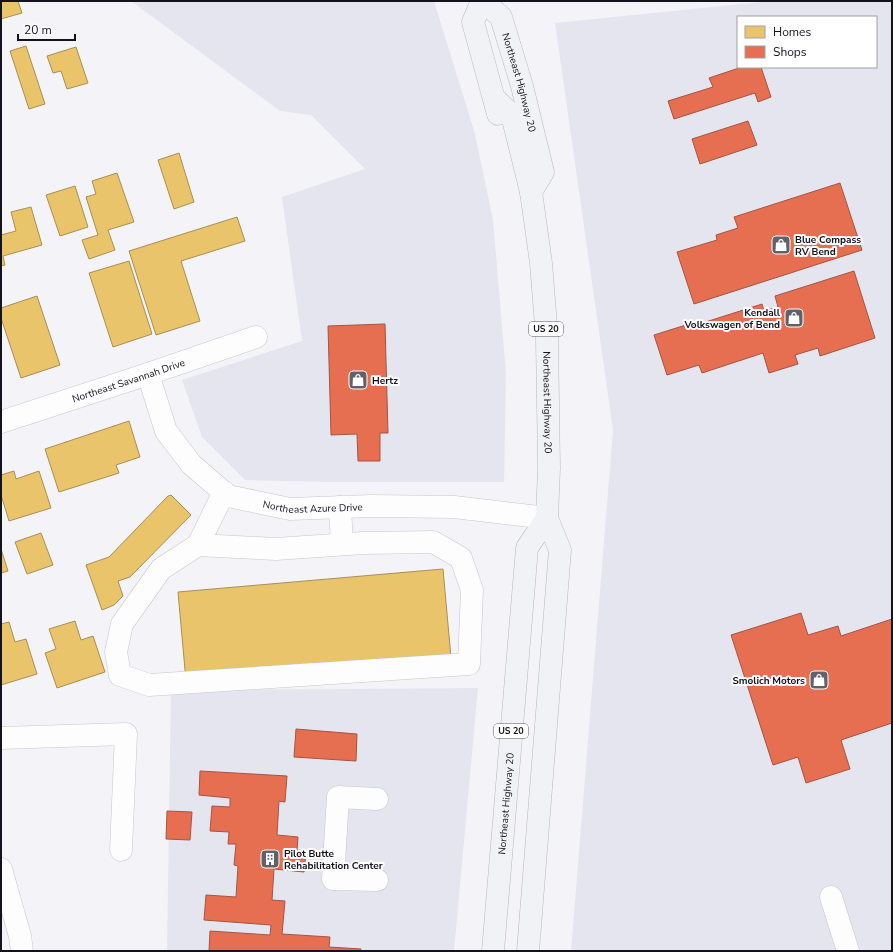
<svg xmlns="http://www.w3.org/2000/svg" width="893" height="952" viewBox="0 0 893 952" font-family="'Nunito Sans',sans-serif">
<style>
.built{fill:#e5e5f0;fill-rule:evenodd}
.homes{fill:#e9c46a;stroke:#a98f53}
.shops{fill:#e76f51;stroke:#a75341}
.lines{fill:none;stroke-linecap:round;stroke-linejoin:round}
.minor-casing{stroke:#c7c6cf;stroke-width:23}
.major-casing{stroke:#b6b8c2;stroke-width:23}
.minor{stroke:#fdfdfe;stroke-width:22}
.major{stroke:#f1f2f6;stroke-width:22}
.labels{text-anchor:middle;stroke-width:4;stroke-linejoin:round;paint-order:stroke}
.shield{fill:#fff;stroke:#5a5961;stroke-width:1}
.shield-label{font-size:9px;font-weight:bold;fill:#13121d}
.street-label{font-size:10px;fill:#13121d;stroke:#fff}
.poi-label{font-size:10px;font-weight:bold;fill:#13121d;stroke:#fff;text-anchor:start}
</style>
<rect width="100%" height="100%" fill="#f4f3f8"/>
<path class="built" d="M131 1H434L475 134 493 220 506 373 504 482H327L245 480 202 437 182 380 302 341 282 197 365 169 311 115 280 111Z
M771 1H892V951H571L613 430 555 23ZM738 17H876V67H738Z
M478 688 454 951H167L171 690Z"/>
<path class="homes" d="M1 1H18L22 13 1 19Z
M26 46 45 104 29 109 10 51Z
M76 47 88 83 67 89 61 71 53 73 47 56Z
M179 153 194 202 174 209 158 160Z
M117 173 134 222 108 230 115 250 89 259 82 240 98 235 86 197 96 194 92 181Z
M75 186 88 227 60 236 46 195Z
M31 207 42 245 3 256 5 265 1 266V235L16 231 11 212Z
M237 217 245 241 181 261 200 321 156 335 129 251Z
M129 261 152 334 113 347 89 273Z
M37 296 60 365 21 378 1 318V308Z
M129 421 140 457 116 465 119 473 59 492 45 449Z
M14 471 16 479 39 471 51 508 9 521 1 495V475Z
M171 495 191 515 130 577 118 581 123 596 114 605 102 610 86 565 109 557 168 496Z
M41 533 53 565 27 574 15 542Z
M1 549 8 571 1 573Z
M443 569 451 658 186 681 178 592Z
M75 621 81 640 93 636 105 672 57 688 45 653 56 649 49 629Z
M9 622 15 642 26 639 37 674 1 685V624Z"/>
<path class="shops" d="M742 67H761L771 97 758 102 755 93 674 119 668 101 713 87 709 78Z
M748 121 757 145 700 164 692 139Z
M840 183 862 250 694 304 677 252 717 240 716 235 738 228 734 217Z
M854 271 875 338 820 356 818 348 795 355 798 364 769 373 763 353 702 373 699 365 667 375 654 335 689 324 690 327 762 304 764 311 778 307 775 296Z
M385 324 388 433H380V461H358L357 434 331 435 328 326Z
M801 613 808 635 838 626 841 636 892 619V723L841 740 850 769 806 783 798 757 773 765 731 635Z
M296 729 357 734 356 761 294 757Z
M200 771 287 776 285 802 279 801 277 835 298 837 297 851 306 852 304 872 274 869 272 900 285 901 282 934 330 937 329 947 361 949 360 951H209L210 931 270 935 271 925 204 920 206 895 236 897 238 866 234 865 236 844H228L229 832 210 831 212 806 230 807V798L199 795Z
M167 811 192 812 190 840 166 839Z"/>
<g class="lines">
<defs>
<g id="minor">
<path id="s1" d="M148 374 166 431 191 464 228 496 290 509 371 506 454 507 547 518"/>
<path id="s2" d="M1 422 148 374 256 337"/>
<path d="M340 507 342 544"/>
<path d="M198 545 161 569 122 624 116 652 120 675 149 685 469 664 472 590 461 558 433 542 363 543 276 549 198 545 224 492"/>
<path d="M1 738 126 734 121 850"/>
<path d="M377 799 338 797 333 879 377 880"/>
<path d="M1 869 20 936 22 951"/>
<path d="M831 897 848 951"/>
</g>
<g id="major">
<path d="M482 1 473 22 498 114"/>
<path id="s3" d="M483 1 501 17 522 86 543 172 531 192"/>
<path id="s4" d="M495 99 512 115 531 192 541 263 547 338 549 468 547 518 560 550 528 951"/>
<path id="s5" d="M493 951 527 548 547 518"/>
</g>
</defs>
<use href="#minor" class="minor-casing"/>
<use href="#major" class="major-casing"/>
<use href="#minor" class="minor"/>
<use href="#major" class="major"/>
</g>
<defs>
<symbol id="shop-square" viewBox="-11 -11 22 22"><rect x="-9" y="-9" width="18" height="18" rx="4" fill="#62616a" stroke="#fff"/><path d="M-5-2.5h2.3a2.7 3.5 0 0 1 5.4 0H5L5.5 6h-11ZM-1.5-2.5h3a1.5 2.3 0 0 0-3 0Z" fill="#fff"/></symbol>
<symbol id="building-square" viewBox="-11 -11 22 22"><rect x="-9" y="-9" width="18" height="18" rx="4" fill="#62616a" stroke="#fff"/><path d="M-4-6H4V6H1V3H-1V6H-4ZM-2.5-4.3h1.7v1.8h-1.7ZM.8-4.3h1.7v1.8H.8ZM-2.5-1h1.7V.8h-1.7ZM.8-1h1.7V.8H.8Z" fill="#fff"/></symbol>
</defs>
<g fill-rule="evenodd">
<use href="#shop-square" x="770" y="234" width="22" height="22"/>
<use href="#shop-square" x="783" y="307" width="22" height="22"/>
<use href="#shop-square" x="347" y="369" width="22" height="22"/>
<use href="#shop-square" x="808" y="669" width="22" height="22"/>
<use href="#building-square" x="259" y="848" width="22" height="22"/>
</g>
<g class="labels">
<g class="shield">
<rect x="529" y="322" width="34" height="14" rx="3"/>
<rect x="494" y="724" width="34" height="14" rx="3"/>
</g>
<g class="shield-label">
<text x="546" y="332">US 20</text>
<text x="511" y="734">US 20</text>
</g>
<g class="street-label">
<text dy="4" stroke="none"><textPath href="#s3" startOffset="92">Northeast Highway 20</textPath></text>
<text dy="4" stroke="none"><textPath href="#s2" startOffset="134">Northeast Savannah Drive</textPath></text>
<text dy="4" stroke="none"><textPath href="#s4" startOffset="314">Northeast Highway 20</textPath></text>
<text dy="4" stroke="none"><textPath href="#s1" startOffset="236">Northeast Azure Drive</textPath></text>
<text dy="4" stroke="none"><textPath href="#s5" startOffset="148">Northeast Highway 20</textPath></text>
</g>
<g class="poi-label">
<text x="795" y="243">Blue Compass<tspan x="795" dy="12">RV Bend</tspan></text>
<text x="780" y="316" text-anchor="end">Kendall<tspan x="780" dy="12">Volkswagen of Bend</tspan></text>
<text x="372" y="384">Hertz</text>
<text x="805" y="684" text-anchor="end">Smolich Motors</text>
<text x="284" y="857">Pilot Butte<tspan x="284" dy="12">Rehabilitation Center</tspan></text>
</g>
</g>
<rect width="893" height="952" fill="none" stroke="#13121d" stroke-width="4"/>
<rect x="737" y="16" width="140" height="52" fill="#ffffff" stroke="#a1a0a5"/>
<rect x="745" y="26" width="20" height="12" fill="#e9c46a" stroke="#a1a0a5"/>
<text x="773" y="36" font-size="12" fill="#13121d">Homes</text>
<rect x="745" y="46" width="20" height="12" fill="#e76f51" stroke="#a1a0a5"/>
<text x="773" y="56" font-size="12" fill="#13121d">Shops</text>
<path d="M18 34v6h57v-6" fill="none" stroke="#13121d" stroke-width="2"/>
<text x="24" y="34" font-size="12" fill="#13121d" stroke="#ffffff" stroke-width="3" paint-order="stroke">20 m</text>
</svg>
